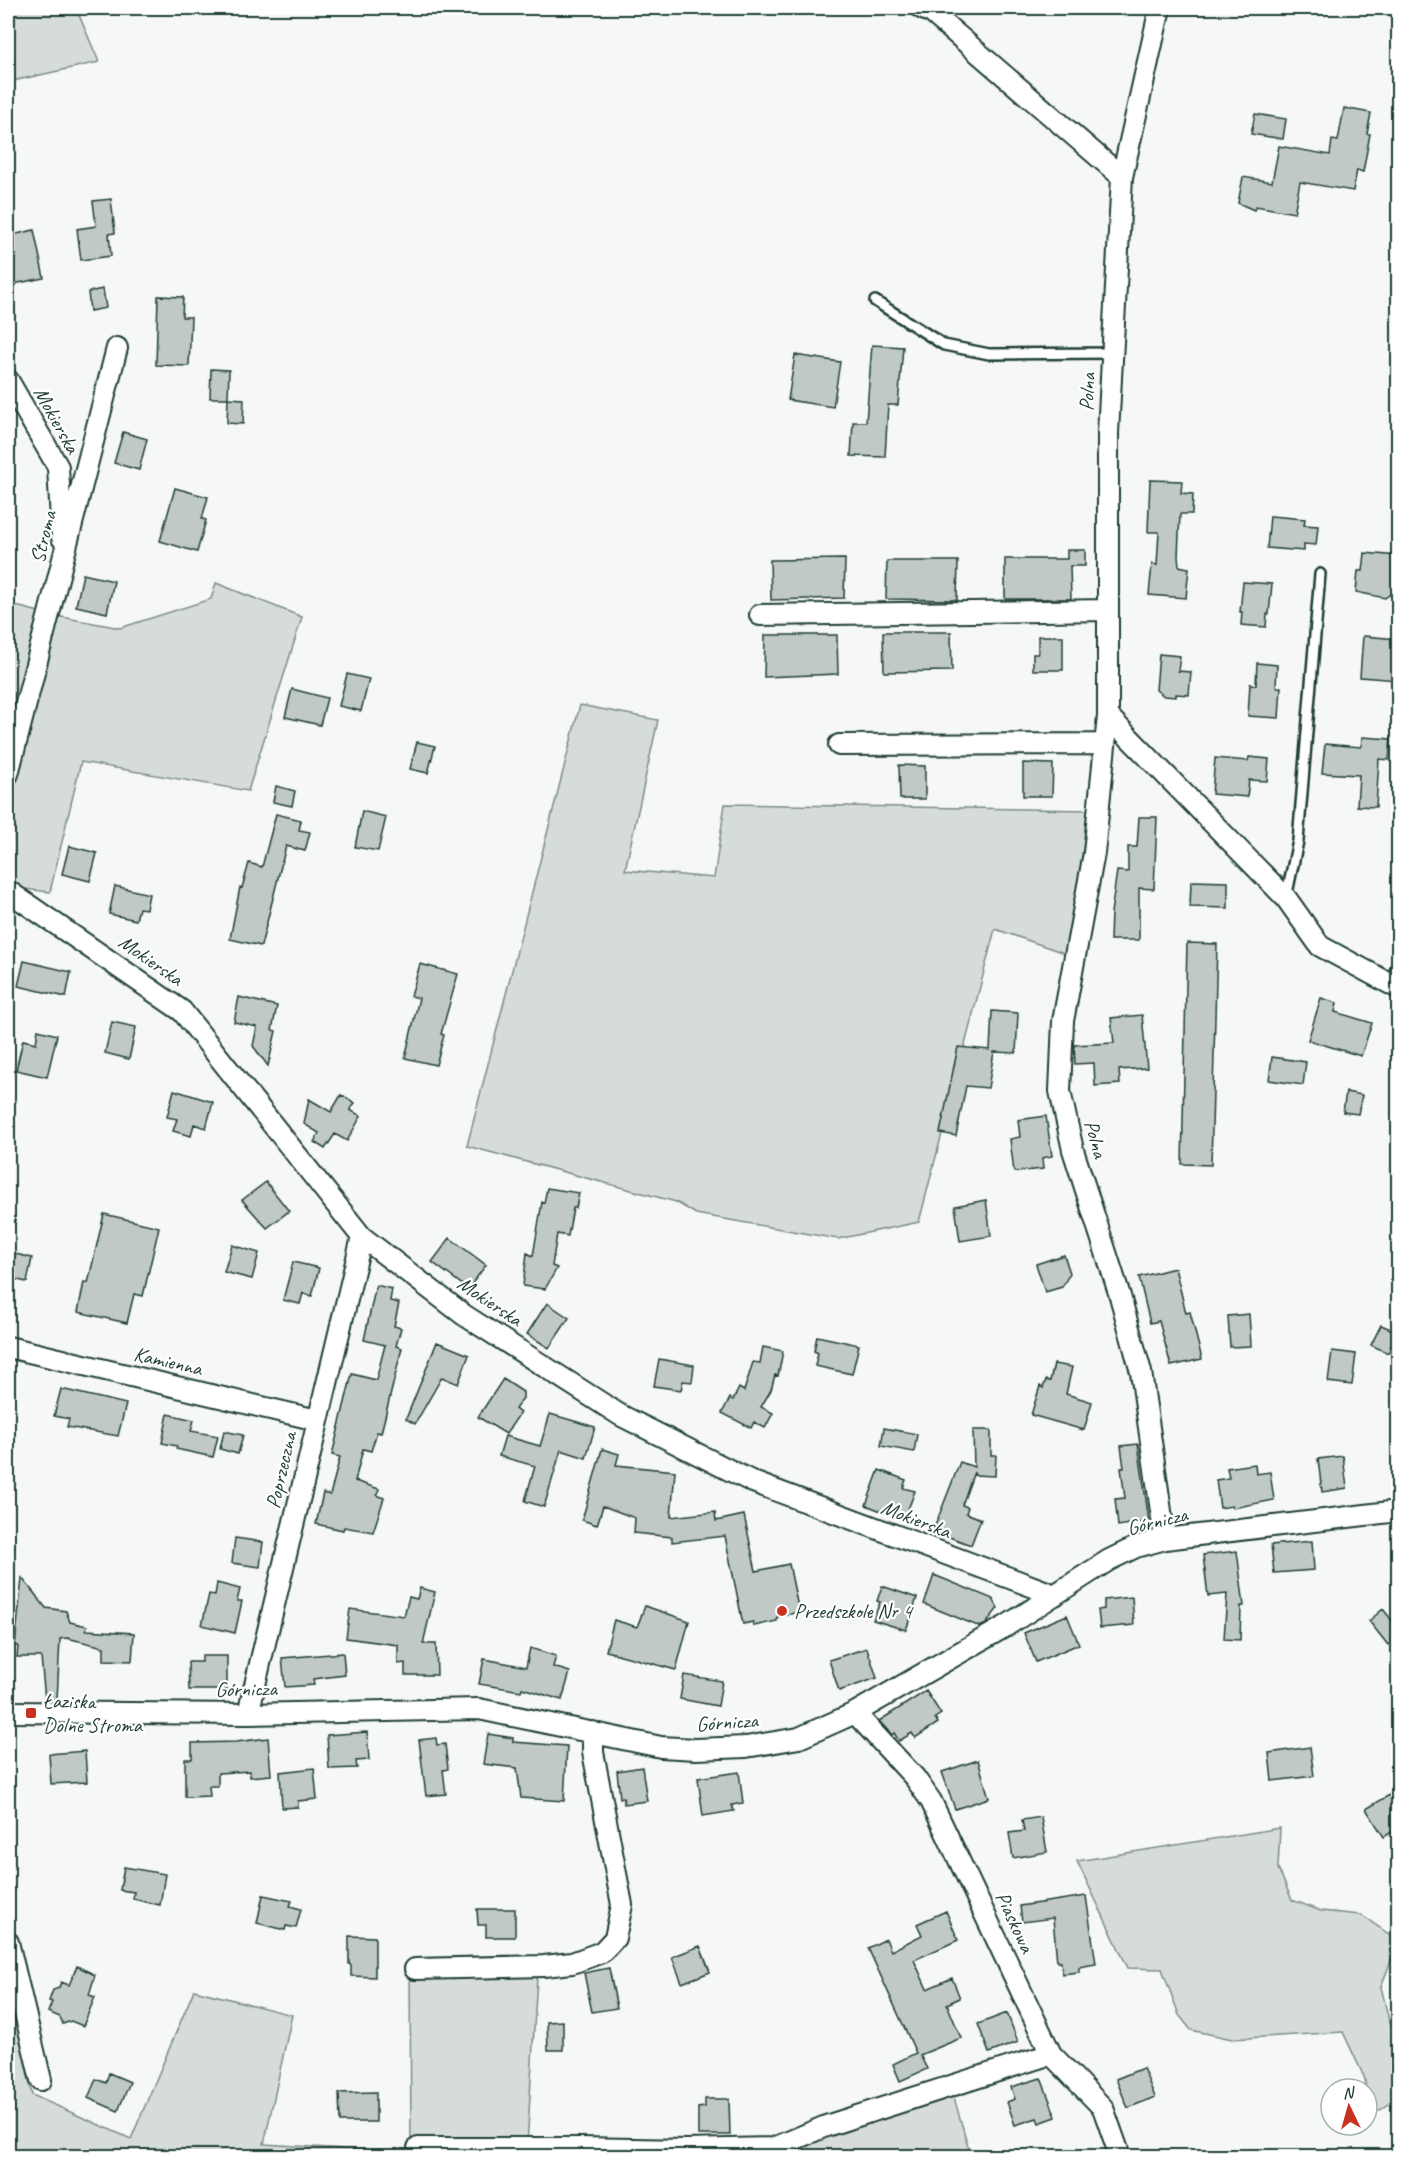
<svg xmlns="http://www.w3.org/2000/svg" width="1406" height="2164" viewBox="0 0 1406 2164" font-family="Caveat,sans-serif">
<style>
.green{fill:#d6dcdb;stroke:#7a8c88;stroke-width:1.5}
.building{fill:#c0c9c6;stroke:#1f3d34;stroke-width:1.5}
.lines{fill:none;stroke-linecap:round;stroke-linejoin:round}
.service-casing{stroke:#1f3d34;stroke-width:14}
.minor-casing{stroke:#1f3d34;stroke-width:24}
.service{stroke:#fff;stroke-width:9}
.minor{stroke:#fff;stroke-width:20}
.poi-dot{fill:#c8321e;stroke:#fff;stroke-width:2}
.labels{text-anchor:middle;stroke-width:4.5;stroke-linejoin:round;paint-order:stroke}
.street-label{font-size:21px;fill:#1f3d34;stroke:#fff}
.poi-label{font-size:21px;fill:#1f3d34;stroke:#fff;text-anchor:start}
</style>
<rect width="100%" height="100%" fill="#f6f7f7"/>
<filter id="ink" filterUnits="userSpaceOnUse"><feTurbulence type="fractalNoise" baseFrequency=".0167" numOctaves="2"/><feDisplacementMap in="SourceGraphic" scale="12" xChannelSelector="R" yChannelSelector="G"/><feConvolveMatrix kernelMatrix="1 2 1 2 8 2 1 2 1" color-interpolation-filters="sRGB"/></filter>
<g filter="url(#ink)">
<path class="green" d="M8 8H76L99 62 8 82Z
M216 583 302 617 248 791 81 762 50 892 8 887V604L51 615 120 628 211 599Z
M580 705 658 720 625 870 714 878 725 804 1089 810 1067 954 995 929 919 1222 838 1239 696 1214 676 1202 467 1146Z
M1280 1828 1278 1868 1292 1900 1321 1911 1361 1915 1393 1937V1955L1381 1987 1389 2020 1398 2038V2098L1380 2110 1367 2111 1365 2079 1343 2032 1232 2039 1191 2030 1179 2015 1162 1969 1128 1968 1077 1861Z
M538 1961 527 2146 565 2156H8V1979L32 2095 131 2139 194 1990 292 2015 264 2144 411 2153 410 1965Z
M952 2091 971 2156H748Z"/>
<path class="building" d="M1344 108 1371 113 1367 134H1370L1363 172 1357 170 1353 191 1300 182 1294 213 1256 206 1254 210 1238 203 1243 177 1272 182 1279 146 1330 155 1332 140 1338 141Z
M1255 114 1286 119 1283 139 1251 134Z
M111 199 115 233 109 234 111 256 81 260 77 229 96 226 93 201Z
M34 230 44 278 13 284 10 269H8V236Z
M103 289 106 308 90 311 88 292Z
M158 296 183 297 182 317H191L189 366 156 365Z
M872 345 903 347 898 405H888L885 457 851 456 853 422H866Z
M795 355 840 362 833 407 788 400Z
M211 369 229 370 228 398H210Z
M228 398 244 399 243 424 227 423Z
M123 432 147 439 139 470 114 463Z
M1150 480 1182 481 1181 493 1193 494 1192 514H1180L1178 556 1179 566 1189 568 1186 598 1149 595 1152 564 1157 565 1159 532H1148Z
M175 488 208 497 202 519 206 520 197 552 160 541Z
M1270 516 1305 519 1304 525 1318 526 1316 545 1304 544V551L1267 548Z
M1067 550H1085V566H1070L1071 599H1005V559H1067Z
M1365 553 1398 556V596L1389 595 1385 598 1356 592 1358 571H1363Z
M845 559 844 598 771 600 770 560Z
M887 561H958L957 600 886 599Z
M83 574 114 581 107 613 76 606Z
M1243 582 1272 584 1269 614H1267L1266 627 1241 625 1242 612H1240Z
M883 632H951L952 671 884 672Z
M765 635H837L838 674 764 677Z
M1038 636H1063V670H1033V654H1038Z
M1363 636 1398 639V680L1360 677Z
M1159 654 1180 656 1178 671 1191 672 1189 695 1176 694V697L1164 696 1156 690Z
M1257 663 1277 665 1276 687H1281L1279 718 1248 716 1250 684 1256 685Z
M347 674 369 679 361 711 339 706Z
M292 689 327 698 320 725 285 717Z
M1362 737 1391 739 1389 760 1379 759 1376 807 1357 806 1359 775 1322 773 1325 744 1361 747Z
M417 742 435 746 428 773 410 769Z
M1249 757 1269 759 1267 781 1249 780 1247 797 1212 794 1215 758 1248 761Z
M1023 763 1053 764 1052 796H1023Z
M899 765 925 766V799H900Z
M276 786 295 791 292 806 273 802Z
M362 811 386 817 378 851 355 847Z
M276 814 301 820 299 830 310 832 305 851 286 846 261 946 230 939 240 887 242 888 249 863 262 867Z
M1139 817H1157L1154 889 1139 888V940H1110L1111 913 1117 871 1128 872V847H1137Z
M69 846 97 853 90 881 62 874Z
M1191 881 1228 882V908L1190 907Z
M115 886 149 894 146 909 139 908 136 920 109 914Z
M1187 943 1217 944 1211 1165 1182 1164Z
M24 961 71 972 66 997 18 986Z
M420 964 458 974 441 1034 444 1035 436 1065 405 1058 419 998 411 996Z
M239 997 277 1006 272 1030 276 1031 268 1066 253 1046 257 1027 234 1022Z
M1321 998 1337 1003 1335 1012 1372 1023 1361 1056 1308 1040Z
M992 1011 1018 1013 1016 1053 994 1052 988 1088 966 1086 956 1136 940 1133 958 1047 990 1050Z
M1142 1015 1147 1068 1119 1070 1120 1084 1095 1086 1094 1063 1075 1064 1074 1045 1114 1043 1111 1018Z
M112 1022 136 1027 129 1059 105 1053Z
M38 1030 57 1035 47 1077 16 1070 23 1040 36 1043Z
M1272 1057 1306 1062 1303 1085 1269 1080Z
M174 1090 213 1102 206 1128 194 1124 191 1136 173 1131 177 1119 167 1117Z
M1346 1092 1362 1095 1358 1114 1343 1112Z
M341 1095 355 1103 350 1110 361 1116 347 1141 335 1134 325 1149 314 1142 319 1133 304 1124 309 1099 331 1112Z
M1046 1116 1052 1156 1042 1158 1043 1169 1014 1172 1010 1139 1020 1137 1018 1120Z
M266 1182 289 1211 267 1228 242 1200Z
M547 1188 579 1193 576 1208H573L568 1236 557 1234 552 1266 557 1268 545 1289 523 1286 527 1253 533 1256 542 1202 544 1203Z
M986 1200 991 1236 960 1241 955 1206Z
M104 1214 159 1227 143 1296 134 1294 127 1323 78 1312 84 1282 88 1283Z
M450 1238 486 1265 468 1289 432 1262Z
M232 1245 259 1253 252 1279 224 1272Z
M8 1252 32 1258 27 1282 8 1278Z
M1064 1255 1070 1273 1062 1287 1045 1292 1036 1264Z
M293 1262 319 1268 312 1296 303 1293 300 1304 283 1300Z
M1175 1268 1186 1313 1190 1312 1202 1359 1171 1366 1159 1321 1150 1323 1139 1277Z
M376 1285 392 1289 390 1301 399 1303 394 1326 401 1328 396 1346 402 1348 381 1433 377 1432 371 1451 363 1449 355 1481 379 1489 377 1495 384 1498 373 1532 344 1527 343 1530 316 1524 323 1493 330 1495 340 1457 332 1455 352 1374 376 1380 385 1345 364 1340Z
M547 1303 569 1318 549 1348 527 1334Z
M1249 1314 1251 1346 1230 1347 1228 1316Z
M1381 1325 1398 1332 1388 1353 1371 1345Z
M817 1336 859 1345 852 1374 815 1366 818 1353 814 1351Z
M437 1342 469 1355 458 1384 442 1377 415 1424 406 1419Z
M763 1347 783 1351 778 1376 775 1375 771 1390 761 1407 773 1413 765 1428 754 1422 751 1428 722 1413 730 1398 733 1400 739 1388 744 1391 753 1362 760 1363Z
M1332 1351 1356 1354 1352 1385 1328 1382Z
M659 1359 694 1365 692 1382 683 1381 681 1390 654 1386Z
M1054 1364 1072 1367 1066 1394 1092 1402 1084 1430 1031 1415 1040 1386 1043 1388 1046 1380 1050 1381Z
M503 1379 523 1392V1398L515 1409 520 1413 506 1434 478 1417Z
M61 1389 126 1404 118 1436 67 1427 69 1419 54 1416Z
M168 1414 194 1420 191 1431 218 1436 213 1457 176 1449 177 1446 162 1443Z
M550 1414 595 1427 586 1458 561 1450 544 1507 525 1501 535 1466 499 1456 505 1436 540 1446Z
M884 1428 917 1434 914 1452 881 1446Z
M973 1430H991V1455H996L995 1476 974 1475V1472L962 1505 968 1507 966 1513 981 1519 971 1545 933 1531 960 1462 974 1467Z
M224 1431 243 1435 238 1454 220 1449Z
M1138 1444 1149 1521 1118 1526 1115 1499 1125 1498 1121 1468H1124L1121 1446Z
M602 1449 619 1454 616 1465 675 1471 671 1517 715 1512 716 1521 744 1515 756 1571 789 1564 799 1612 777 1617V1621L754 1626 753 1622 743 1624 725 1536 672 1542V1537L634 1533 635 1518 603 1506 597 1525 582 1520Z
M1343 1456 1347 1488 1322 1492 1318 1459Z
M1255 1464 1256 1474 1270 1472 1274 1500 1233 1508 1232 1506 1220 1508 1216 1480 1229 1478 1227 1468Z
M879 1470 906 1480 903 1488 915 1491 904 1520 866 1505Z
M235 1538 263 1542 260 1567 232 1563Z
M1312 1541 1314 1570 1274 1573 1271 1545Z
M1237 1551 1244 1606H1241L1240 1640 1224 1639 1227 1594 1208 1596 1203 1555Z
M934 1575 993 1599 998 1608 986 1624 980 1627 924 1604Z
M22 1578 46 1608 66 1611 70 1622 87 1626 86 1630 134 1633 132 1661 104 1660V1647L67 1638 60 1639 57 1700H45L41 1657H17L18 1646H15Z
M217 1583 240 1589 237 1601H242L235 1633 202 1625 209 1594 215 1595Z
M882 1586 917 1598 906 1630 873 1620 880 1602 877 1601Z
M420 1588 435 1592 423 1644H436L437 1675H405V1663L398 1664V1645L346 1638 350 1609 404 1616 409 1597 417 1599Z
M1132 1597 1134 1625 1100 1628 1098 1610 1104 1609V1600Z
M645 1606 689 1621 676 1670 606 1651 614 1620 637 1627Z
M1383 1609 1398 1628V1636L1388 1645 1369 1621Z
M1067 1615 1079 1644 1036 1662 1024 1633Z
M530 1648 556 1656 553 1667 570 1672 562 1700 522 1688 521 1691 479 1684 484 1659 526 1667Z
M867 1648 877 1678 839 1691 829 1660Z
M343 1653 345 1675 313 1679 314 1685 285 1687 282 1658Z
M202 1656H227V1690H189L188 1662H202Z
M684 1675 722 1681 718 1706 680 1699Z
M926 1691 941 1714 935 1718 938 1723 915 1738 912 1733 899 1741 894 1733 892 1735 879 1721Z
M367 1732 369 1760 356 1761 357 1768 329 1769 327 1735Z
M488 1734 513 1738V1742L567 1746 564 1801 521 1798 517 1768 483 1764Z
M268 1738 271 1775 250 1777V1771L218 1773V1786H209L210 1796 185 1797V1759H192V1743L236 1742Z
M436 1738 437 1745 445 1744 448 1769 443 1770 446 1794 426 1796 419 1740Z
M1310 1747 1314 1776 1272 1781 1269 1753Z
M85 1751 87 1782 51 1784 49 1754Z
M978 1760 989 1798 955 1809 942 1772Z
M642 1767 647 1801 624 1804 623 1797 620 1798 617 1771Z
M314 1768 317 1799 298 1801V1807L282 1808 280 1772Z
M739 1772 743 1803 732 1805 734 1811 703 1816 698 1778Z
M1391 1794 1398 1807V1828L1384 1837 1366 1809Z
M1041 1817 1047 1852 1013 1858 1009 1833 1024 1831 1022 1820Z
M124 1867 165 1874 160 1905 133 1899 134 1892 120 1890Z
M263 1895 292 1901 290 1906 301 1909 296 1928 286 1926 285 1930 257 1923Z
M1086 1896 1096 1964 1079 1967V1972L1062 1974 1061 1962H1057L1053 1918 1022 1922 1020 1906Z
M477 1909H515V1937H486V1925H478Z
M946 1911 958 1940 914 1960 927 1989 952 1978 960 1998 947 2004 961 2038 920 2055 927 2069 900 2081 893 2064 916 2053 868 1948 886 1939 891 1951 922 1935 917 1924Z
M349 1936 375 1937V1977L351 1976V1965L349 1964Z
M700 1946 710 1972 682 1983 672 1957Z
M77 1966 95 1975 89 1995 95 1997 83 2026 71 2021 63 2024 60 2017 48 2012 52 2002 49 2001 53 1990 59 1988 61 1982 69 1985Z
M609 1968 617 2008 592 2012 584 1973Z
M1007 2013 1018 2042 989 2053 978 2024Z
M563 2021V2050H548L547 2022Z
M1143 2068 1155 2097 1128 2108 1116 2079Z
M109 2073 130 2082 118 2111 88 2098 96 2079 106 2083Z
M1041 2078 1056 2117 1039 2123 1037 2118 1015 2125 1007 2102 1015 2099 1011 2087Z
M376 2092V2122H340L339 2093Z
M705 2099H729L730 2135H698V2108L705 2107Z"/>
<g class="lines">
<defs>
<path id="service" d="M875 301 944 345 989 354 1113 353
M1286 898 1298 841 1320 574
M1391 984 1398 963"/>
<path id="minor" d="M921 8 932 13 1122 177
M1160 8 1122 177 1108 433V716L1094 853 1063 1021 1060 1091 1073 1150 1120 1296 1141 1372 1165 1539
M8 380 58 467 62 538
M760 615 1108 610
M1108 716 1286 898 1320 946 1398 988
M839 745 1105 744
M8 774 117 348
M8 891 182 1011 362 1237 464 1315 620 1415 753 1482 1055 1595
M8 1347 317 1420
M8 1712 248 1714 479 1709 661 1747 696 1749 746 1747 799 1738 855 1713 1006 1626 1109 1560 1136 1547 1165 1539 1398 1511
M855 1713 915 1778 931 1801 1051 2054 1103 2108 1120 2156
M248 1714 362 1237
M8 1942 41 2080
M415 1969 544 1966 572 1963 602 1952 615 1938 622 1905 593 1752V1732
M418 2148H579
M579 2156V2148L686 2150 774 2148 826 2126 1051 2054"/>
</defs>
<use href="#service" class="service-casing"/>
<use href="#minor" class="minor-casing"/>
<use href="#service" class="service"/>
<use href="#minor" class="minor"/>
</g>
</g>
<g class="poi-dot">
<circle cx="782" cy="1611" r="6"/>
<rect x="25" y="1707" width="12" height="12" rx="3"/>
</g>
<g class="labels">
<g class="street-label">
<text transform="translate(1087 392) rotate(-87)" y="7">Polna</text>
<text transform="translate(57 420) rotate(61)" y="7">Mokierska</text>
<text transform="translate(43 537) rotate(-76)" y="7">Stroma</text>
<text transform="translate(151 960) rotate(35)" y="7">Mokierska</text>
<text transform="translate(1096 1139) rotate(75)" y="7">Polna</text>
<text transform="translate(490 1301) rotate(34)" y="7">Mokierska</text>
<text transform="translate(168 1361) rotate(13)" y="7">Kamienna</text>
<text transform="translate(281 1470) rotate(-77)" y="7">Poprzeczna</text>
<text transform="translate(916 1519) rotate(21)" y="7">Mokierska</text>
<text transform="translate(1157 1521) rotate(-14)" y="7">Górnicza</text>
<text transform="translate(246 1689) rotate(-1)" y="7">Górnicza</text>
<text transform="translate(727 1722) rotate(-4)" y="7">Górnicza</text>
<text transform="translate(1015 1922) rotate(65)" y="7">Piaskowa</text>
</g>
<g class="poi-label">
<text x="794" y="1618">Przedszkole Nr 4</text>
<text x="43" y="1708">Łaziska<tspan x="43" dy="24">Dolne Stroma</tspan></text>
</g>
</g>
<rect width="1406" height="2164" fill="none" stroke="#fff" stroke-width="30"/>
<rect x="15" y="15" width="1376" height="2134" fill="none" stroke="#1f3d34" stroke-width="2" filter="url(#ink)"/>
<g transform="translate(1349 2107) rotate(355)"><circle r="28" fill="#ffffff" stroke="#a5b1ae" stroke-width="1.5"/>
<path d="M0-4.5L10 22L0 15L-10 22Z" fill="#c8321e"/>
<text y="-9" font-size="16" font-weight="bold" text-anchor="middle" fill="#1f3d34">N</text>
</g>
</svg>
